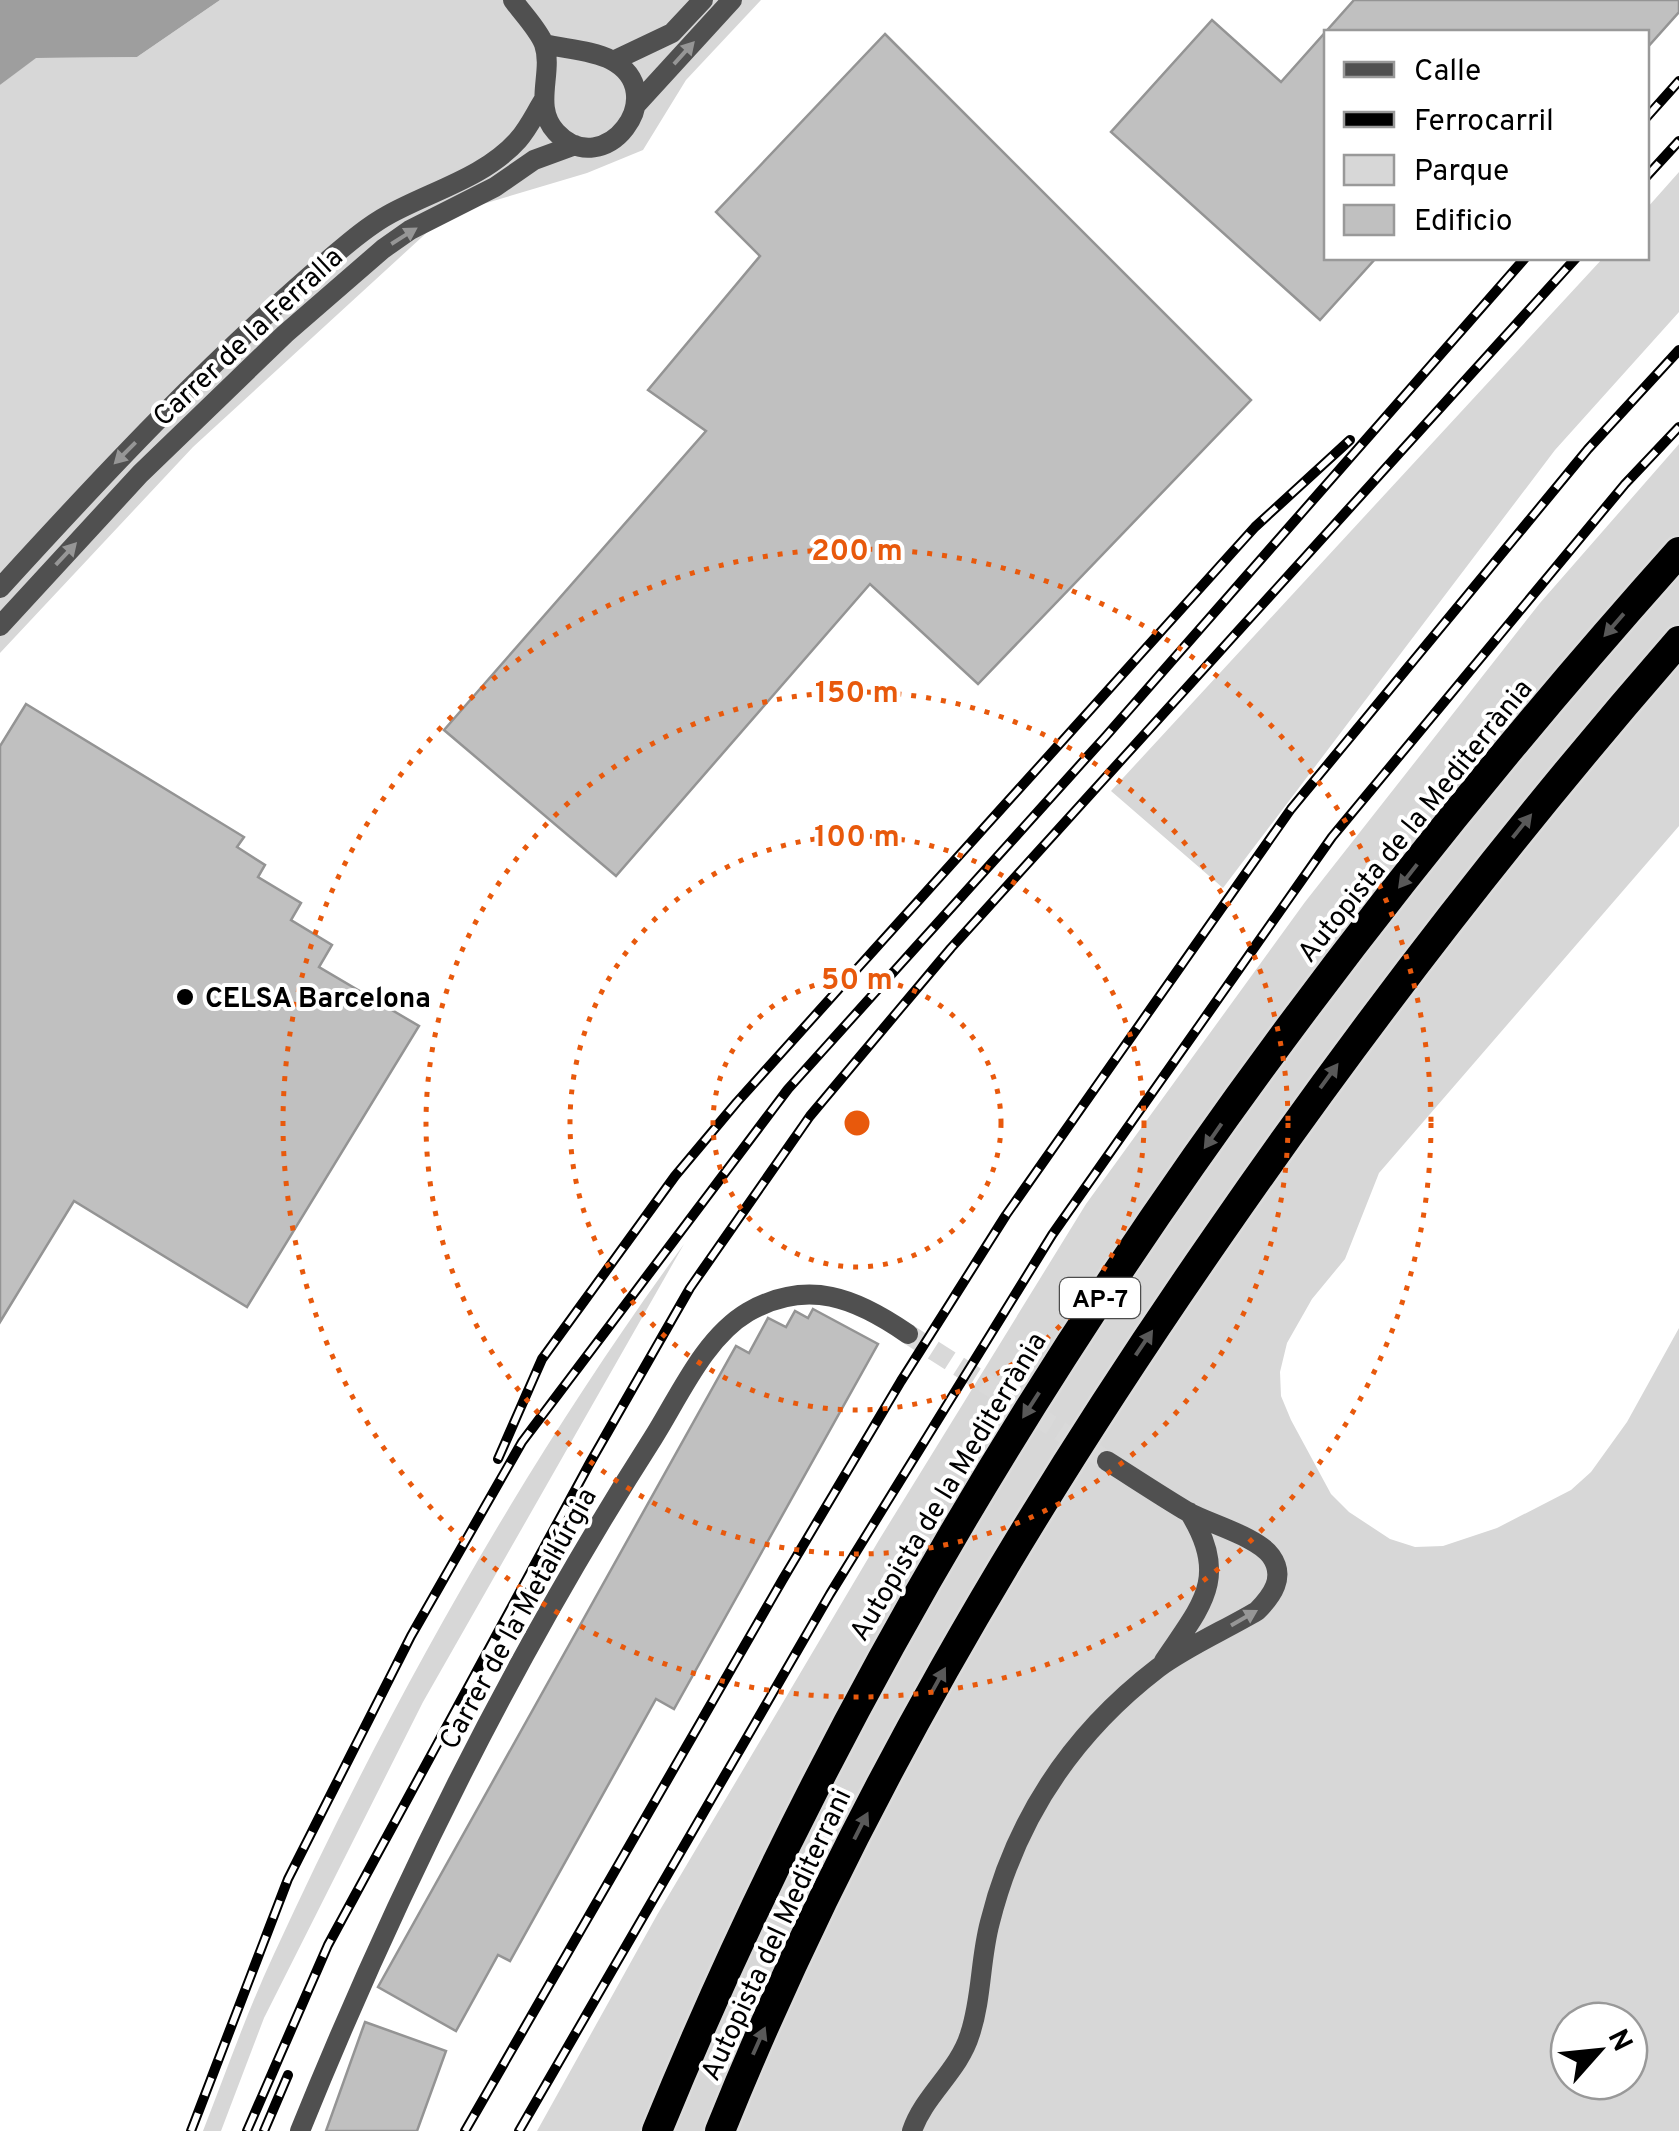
<svg xmlns="http://www.w3.org/2000/svg" width="1679" height="2131" viewBox="0 0 1679 2131" font-family="Overpass,sans-serif">
<style>
.green{fill:#d7d7d7;fill-rule:evenodd}
.water{fill:#9e9e9e}
.building{fill:#c0c0c0;stroke:#949494;stroke-width:2.5}
.lines{fill:none;stroke-linecap:round;stroke-linejoin:round}
.minor-tunnel{stroke:#d9d9d9;stroke-width:20;stroke-dasharray:20 10;stroke-linecap:butt}
.motorway-casing{stroke:#dbdbdb;stroke-width:35}
.minor{stroke:#505050;stroke-width:20}
.tertiary{stroke:#505050;stroke-width:20}
.motorway{stroke:#000;stroke-width:30}
.rail-casing{stroke:#000;stroke-width:10}
.rail{stroke:#fff;stroke-width:6;stroke-dasharray:19;stroke-linecap:butt}
.oneway{fill:#969696}
.oneway2{fill:#595959}
.ring{fill:none;stroke:#e8590c;stroke-width:5;stroke-dasharray:5 10}
.poi-dot{fill:#000;stroke:#fff;stroke-width:4}
.labels{text-anchor:middle;stroke-width:8;stroke-linejoin:round;paint-order:stroke}
.shield{fill:#fff;stroke:#4c4c4c;stroke-width:2.5}
.shield-label{font-size:25px;font-weight:bold;fill:#000}
.street-label{font-size:28px;fill:#000;stroke:#fff}
.poi-label{font-size:28px;font-weight:bold;fill:#000;stroke:#fff;text-anchor:start}
.centre{fill:#e8590c;stroke:#fff;stroke-width:5}
.ring-label{font-size:30px;text-anchor:middle;font-weight:bold;fill:#e8590c;stroke:#fff;stroke-width:8;stroke-linejoin:round;paint-order:stroke}
</style>
<rect width="100%" height="100%" fill="#fff"/>
<path class="green" d="M220 0H761L686 80 643 150 587 173 446 215 193 447 0 653V85L35 58 137 57Z
M1679 172V312L1555 450 1223 888 1111 791 1603 258H1646L1647 208Z
M1679 444V826L1379 1173 1345 1259 1312 1299 1287 1343 1280 1372 1281 1396 1291 1420 1331 1494 1349 1512 1390 1539 1415 1547 1443 1546 1497 1528 1571 1490 1591 1472 1627 1422 1679 1328V2131H537L657 1915 879 1540 1086 1204 1305 902 1540 603ZM1569 2021H1629V2081H1569Z
M684 1244 423 1702 264 2018 221 2131H203C226 2072 247 2012 274 1954 387 1708 524 1463 684 1244Z"/>
<path class="water" d="M0 0H220L137 57 36 58 0 85Z"/>
<path class="building" d="M1354 0H1679V12L1646 49V32H1326V258H1376L1320 320 1111 132 1212 20 1281 82Z
M885 34 1251 400 978 684 870 584 616 876 444 730 706 431 648 390 760 256 716 212Z
M26 704 244 837 237 847 265 865 258 877 301 903 291 920 332 945 319 967 419 1026 247 1307 74 1201 0 1322V746Z
M813 1309 878 1344 674 1709 656 1699 510 1961 498 1955 456 2031 378 1987 736 1346 749 1353 768 1318 786 1327 795 1311 808 1318Z
M365 2022 446 2051 417 2131H326Z"/>
<g class="lines">
<path class="minor-tunnel" d="M908 1334 1107 1461"/>
<defs>
<path id="motorway" d="M657 2131C895 1547 1260 1021 1679 552
M720 2131C848 1813 1024 1515 1219 1234 1362 1027 1514 830 1679 641"/>
</defs>
<use href="#motorway" class="motorway-casing"/>
<path class="minor" d="M1164 1661C1200 1607 1231 1578 1189 1512
M300 2131C397 1891 513 1657 653 1438 679 1397 704 1338 748 1312 808 1278 856 1298 908 1334
M912 2131C924 2095 959 2071 970 2034 982 1998 980 1959 990 1922 1016 1818 1072 1734 1158 1668 1188 1646 1225 1630 1257 1611 1272 1596 1286 1577 1271 1556 1258 1537 1210 1524 1188 1512 1161 1496 1134 1478 1107 1461"/>
<path class="tertiary" d="M513 0C522 13 538 29 544 44 554 73 532 106 556 132 604 184 674 93 611 60 592 50 564 49 544 44
M613 61 672 33 703 0
M635 106 732 0
M0 588C104 474 210 361 327 261 346 245 366 227 388 215 431 191 484 178 518 140 528 129 535 114 543 101
M0 626 140 474 285 334 383 249 410 230 495 187 534 160 575 145"/>
<use href="#motorway" class="motorway"/>
<defs>
<path id="rail" d="M1646 118 1679 81
M1646 177 1679 141
M498 1459 542 1359 675 1176 737 1102 1255 527 1350 440
M191 2131 288 1879 411 1636 522 1442 788 1089 1106 736 1525 258
M247 2131 328 1945 591 1461 690 1288 810 1116 951 948 1576 258
M264 2131 288 2075
M465 2131 783 1579 901 1381 1006 1215 1291 809 1588 449 1679 350
M519 2131 830 1594 1052 1235 1332 837 1625 484 1679 427"/>
</defs>
<use href="#rail" class="rail-casing"/>
<use href="#rail" class="rail"/>
</g>
<defs><path id="oneway-solid" d="M-6-.8H1V-3.2L6.5 0L1 3.2V.8H-6Z" transform="scale(2.5)"/></defs>
<g class="oneway">
<use href="#oneway-solid" transform="translate(684 53) rotate(-48)"/>
<use href="#oneway-solid" transform="translate(404 236) rotate(-32)"/>
<use href="#oneway-solid" transform="translate(125 453) rotate(135)"/>
<use href="#oneway-solid" transform="translate(66 554) rotate(-47)"/>
<use href="#oneway-solid" transform="translate(1244 1618) rotate(-30)"/>
</g>
<g class="oneway2">
<use href="#oneway-solid" transform="translate(1614 625) rotate(131)"/>
<use href="#oneway-solid" transform="translate(1522 826) rotate(-51)"/>
<use href="#oneway-solid" transform="translate(1408 876) rotate(128)"/>
<use href="#oneway-solid" transform="translate(1329 1076) rotate(-54)"/>
<use href="#oneway-solid" transform="translate(1213 1136) rotate(125)"/>
<use href="#oneway-solid" transform="translate(1144 1343) rotate(-56)"/>
<use href="#oneway-solid" transform="translate(1031 1405) rotate(123)"/>
<use href="#oneway-solid" transform="translate(938 1681) rotate(-61)"/>
<use href="#oneway-solid" transform="translate(861 1826) rotate(-63)"/>
<use href="#oneway-solid" transform="translate(759 2041) rotate(-66)"/>
</g>
<g class="ring">
<circle cx="857" cy="1123" r="144"/>
<circle cx="857" cy="1123" r="287"/>
<circle cx="857" cy="1123" r="431"/>
<circle cx="857" cy="1123" r="574"/>
</g>
<circle class="poi-dot" cx="185" cy="997" r="10"/>
<g class="labels">
<rect class="shield" x="1060" y="1278" width="80" height="40" rx="8"/>
<g class="shield-label">
<text x="1100" y="1307">AP-7</text>
</g>
<g class="street-label">
<text transform="translate(247 336) rotate(-43)" y="10">Carrer de la Ferralla</text>
<text transform="translate(1414 820) rotate(-51)" y="10">Autopista de la Mediterrània</text>
<text transform="translate(947 1486) rotate(-59)" y="10">Autopista de la Mediterrània</text>
<text transform="translate(517 1618) rotate(-61)" y="10">Carrer de la Metal·lúrgia</text>
<text transform="translate(775 1934) rotate(-65)" y="10">Autopista del Mediterrani</text>
</g>
<g class="poi-label">
<text x="205" y="1007">CELSA Barcelona</text>
</g>
</g>
<circle cx="857" cy="1123" r="15" class="centre"/>
<g class="ring-label">
<text x="857" y="560">200 m</text>
<text x="857" y="702">150 m</text>
<text x="857" y="846">100 m</text>
<text x="857" y="989">50 m</text>
</g>
<rect x="1324" y="30" width="325" height="230" fill="#ffffff" stroke="#999999" stroke-width="2.5"/>
<rect x="1344" y="62" width="50" height="15" fill="#505050" stroke="#999999" stroke-width="2.5"/>
<text x="1414" y="80" font-size="30" fill="#000000">Calle</text>
<rect x="1344" y="112" width="50" height="15" fill="#000000" stroke="#999999" stroke-width="2.5"/>
<text x="1414" y="130" font-size="30" fill="#000000">Ferrocarril</text>
<rect x="1344" y="155" width="50" height="30" fill="#d7d7d7" stroke="#999999" stroke-width="2.5"/>
<text x="1414" y="180" font-size="30" fill="#000000">Parque</text>
<rect x="1344" y="205" width="50" height="30" fill="#c0c0c0" stroke="#999999" stroke-width="2.5"/>
<text x="1414" y="230" font-size="30" fill="#000000">Edificio</text>
<g transform="translate(1599 2051) rotate(63)"><circle r="48" fill="#ffffff" stroke="#999999" stroke-width="2.5"/>
<path d="M0-8L18 38L0 25L-18 38Z" fill="#000000"/>
<text y="-15" font-size="28" font-weight="bold" text-anchor="middle" fill="#000000">N</text>
</g>
</svg>
